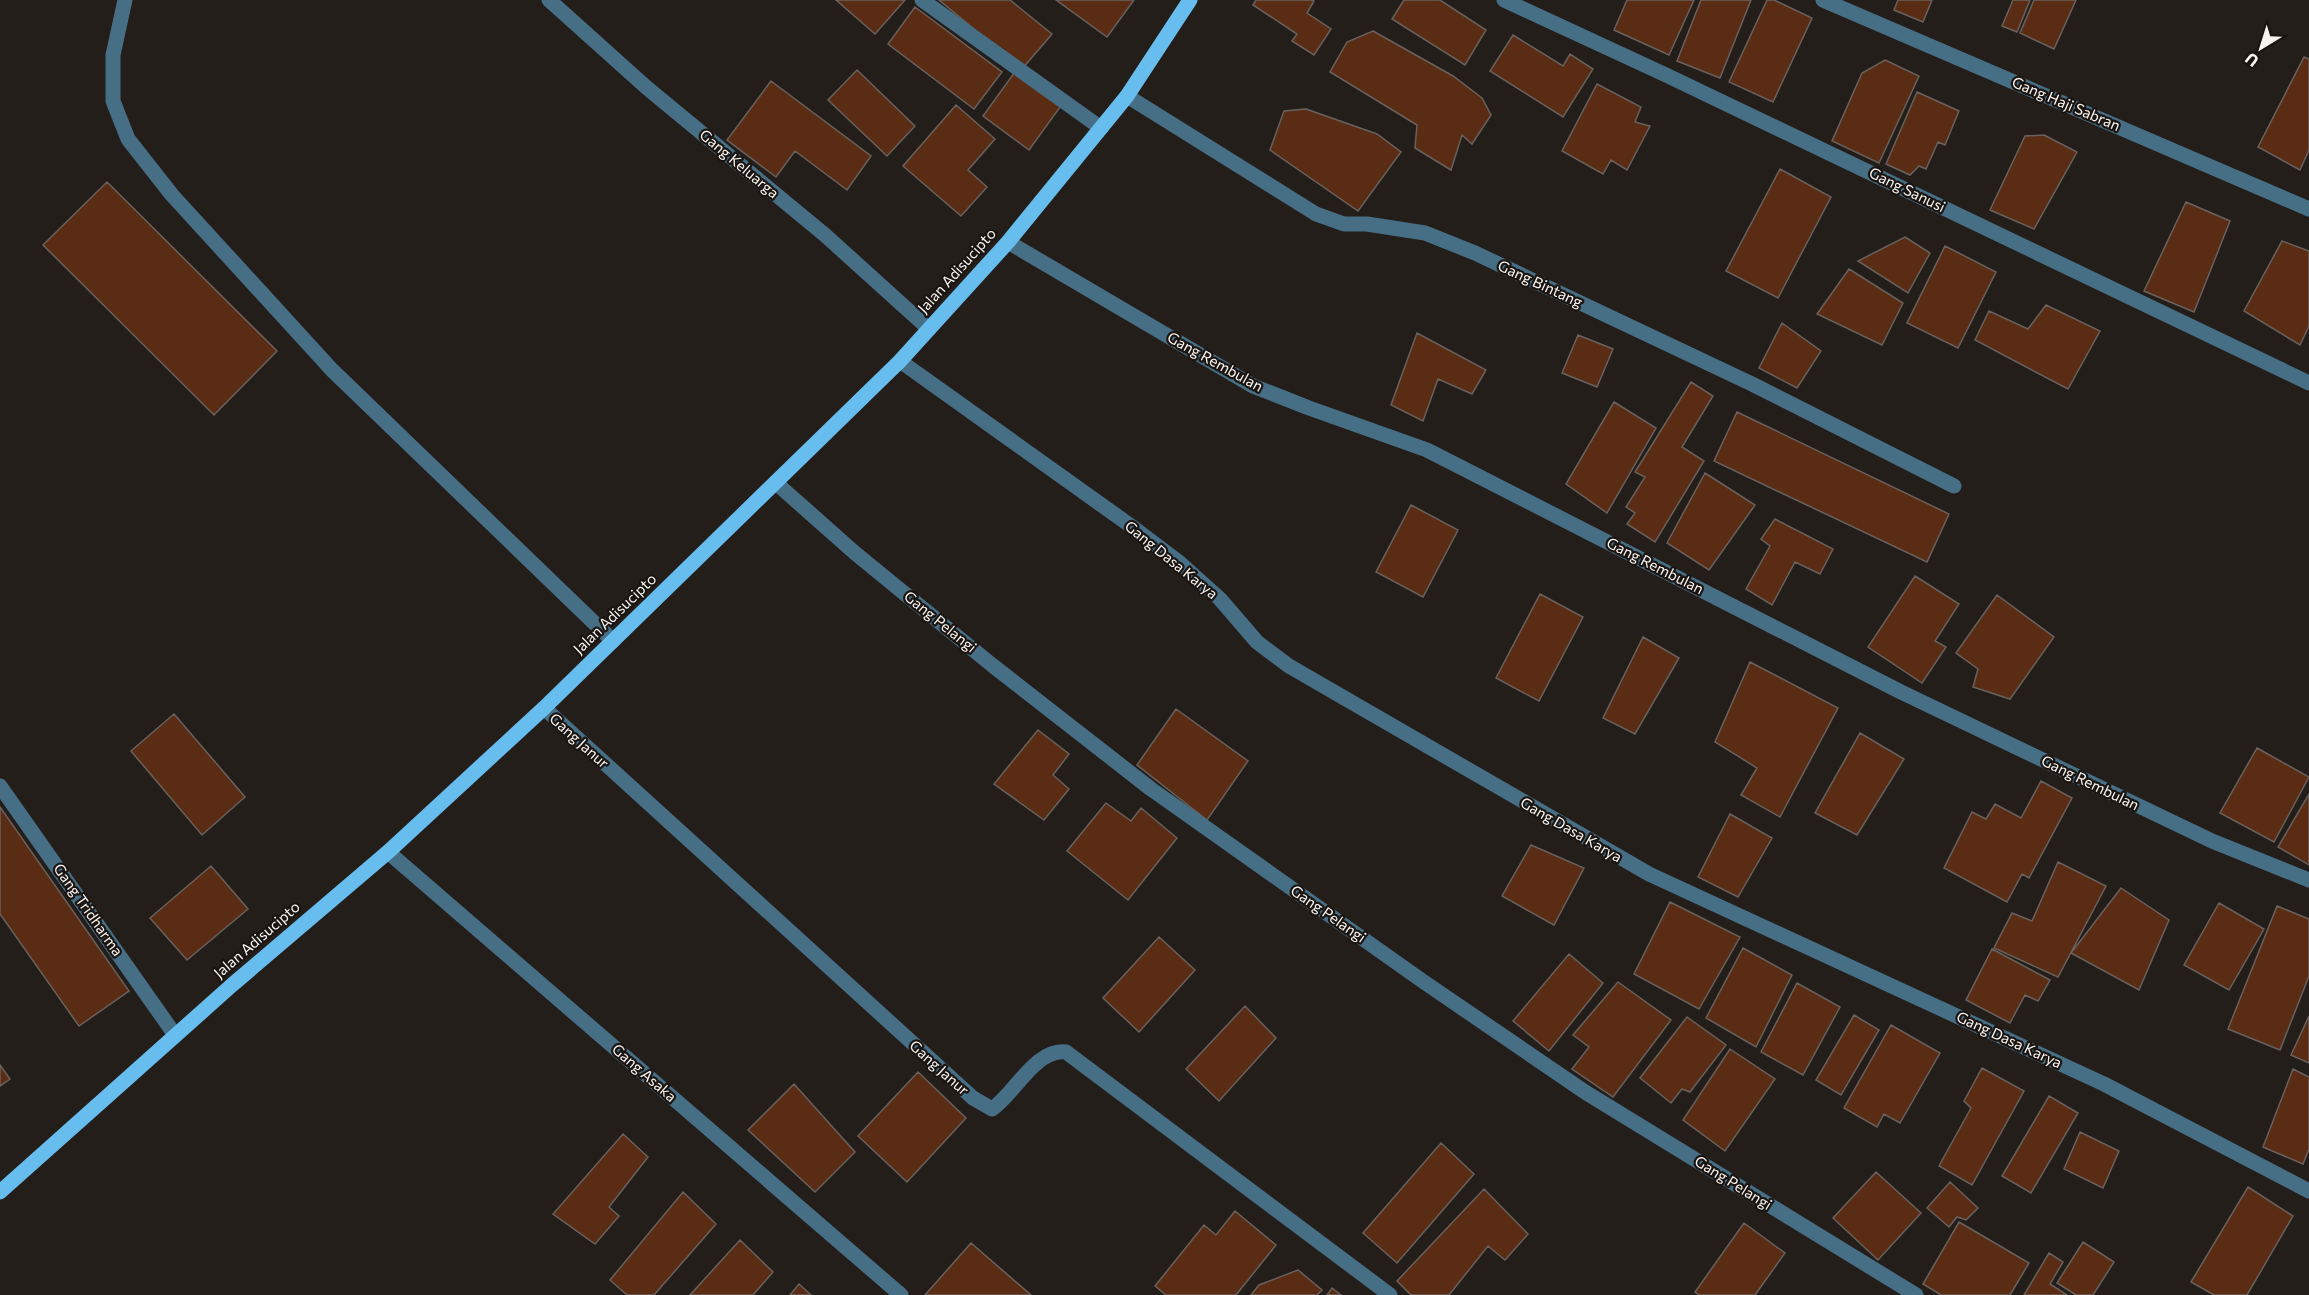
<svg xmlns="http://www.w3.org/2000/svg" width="2309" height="1295" viewBox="0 0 2309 1295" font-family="Commissioner,sans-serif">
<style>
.building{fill:#5a2c14;stroke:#68615e;stroke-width:1.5}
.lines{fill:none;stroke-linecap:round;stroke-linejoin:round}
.minor{stroke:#466e85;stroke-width:15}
.major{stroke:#67bded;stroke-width:15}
.labels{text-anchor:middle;stroke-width:4.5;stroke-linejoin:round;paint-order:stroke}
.street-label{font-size:15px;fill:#f8f4f2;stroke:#1b1512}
</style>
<rect width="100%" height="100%" fill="#241e1b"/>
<path class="building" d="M836 0H905L875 34Z
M939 0H1010L1052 34 1022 69Z
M1056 0H1134L1107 37Z
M1256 0H1312L1314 1 1307 13 1331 29 1314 55 1292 41 1297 34 1253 5Z
M1404 0H1440L1486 30 1465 65 1392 19Z
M1627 0H1694L1669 55 1614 30Z
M1701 0H1751L1720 78 1677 61Z
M1767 0H1774L1812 18 1773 102 1729 82Z
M1898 0H1932L1923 22 1894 10Z
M2013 0H2030L2017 32 2002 26Z
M2034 0H2076L2054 49 2020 33Z
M915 7 1002 72 974 109 888 44Z
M1373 31 1453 76 1482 98 1491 115 1472 144 1462 135 1451 170 1415 148 1417 125 1330 72 1347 42Z
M1513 35 1563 66 1570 54 1593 69 1563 117 1490 71Z
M2304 57 2309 59V150L2300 170 2258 147Z
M1885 60 1919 76 1879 163 1832 141 1862 73Z
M1017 69 1063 103 1029 150 983 116Z
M857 70 915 126 887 156 828 100Z
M771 81 871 156 847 190 795 151 776 177 727 140Z
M1597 84 1641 107 1635 122 1650 126 1627 170 1611 160 1603 174 1562 151Z
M1917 92 1959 111 1945 145 1938 142 1926 169 1919 166 1910 175 1886 164Z
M956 105 995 139 968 170 987 187 961 216 903 166Z
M1306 109 1377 134 1401 152 1358 211 1270 150 1284 111Z
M2044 135 2077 152 2034 229 1990 210 2025 136Z
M1780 169 1831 197 1778 298 1726 271Z
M107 182 277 351 214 415 43 245Z
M2186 202 2230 221 2194 312 2144 291Z
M1905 237 1930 253 1908 293 1858 261Z
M2282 241 2309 251V326L2300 345 2244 311Z
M1945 246 1996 272 1958 348 1907 323Z
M1849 269 1903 303 1882 345 1817 314Z
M2046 305 2100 331 2068 389 1975 340 1989 311 2028 329Z
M1782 323 1821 351 1797 388 1759 368Z
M1417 333 1486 370 1472 394 1438 379 1423 421 1391 405Z
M1578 335 1613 349 1597 387 1562 373Z
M1691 382 1713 396 1682 447 1704 461 1655 542 1627 524 1635 513 1626 507 1645 477 1635 472Z
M1614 402 1656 428 1607 513 1566 484Z
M1737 412 1949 514 1927 562 1714 461Z
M1705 473 1755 505 1709 570 1667 543Z
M1411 505 1458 530 1423 597 1376 572Z
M1775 519 1833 549 1820 574 1795 562 1772 605 1746 589 1770 546 1761 539Z
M1915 576 1959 604 1935 641 1946 647 1922 683 1868 647Z
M1540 594 1583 617 1539 701 1496 678Z
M1997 595 2054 637 2010 699 1973 687 1978 669 1956 653Z
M1643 637 1679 658 1635 734 1603 718Z
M1750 662 1838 708 1780 817 1741 795 1757 768 1715 742Z
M1176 709 1248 761 1207 820 1137 765Z
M174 714 245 797 202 835 131 751Z
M1038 730 1069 754 1053 775 1069 789 1044 820 994 784Z
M1860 733 1904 759 1857 835 1815 813Z
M2257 748 2309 777 2274 842 2220 813Z
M2041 781 2072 798 2029 878 2022 874 2007 902 1944 868 1972 812 1986 819 1995 804 2021 818Z
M2309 794V865L2278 847Z
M1106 803 1131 821 1141 808 1177 838 1128 900 1067 851Z
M0 807 129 991 79 1026 0 914Z
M1730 814 1772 838 1738 897 1698 877Z
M1531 845 1584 868 1554 925 1502 896Z
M2058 862 2106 886 2058 977 1994 948 2012 913 2032 921Z
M211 866 248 909 187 960 150 918Z
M2121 888 2169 920 2139 990 2071 953Z
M1670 902 1740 937 1699 1009 1634 974Z
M2219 903 2264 929 2229 990 2184 965Z
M2277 906 2309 919V976L2280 1050 2228 1029Z
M1159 937 1195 970 1139 1032 1103 998Z
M1743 948 1792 975 1756 1047 1706 1018Z
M1992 949 2050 980 2038 1001 2025 995 2010 1023 1966 1000Z
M1569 954 1603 983 1549 1051 1513 1021Z
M1618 982 1671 1020 1613 1097 1572 1069 1589 1047 1573 1035Z
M1797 983 1840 1007 1803 1075 1761 1052Z
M1245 1006 1276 1038 1219 1101 1186 1069Z
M1854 1015 1879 1030 1841 1095 1816 1080Z
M2309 1016V1063L2291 1055Z
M1687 1017 1726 1045 1690 1092 1682 1089 1671 1103 1640 1078Z
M1891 1025 1940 1053 1900 1123 1884 1114 1877 1127 1844 1108Z
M1730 1049 1775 1079 1725 1151 1683 1120Z
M0 1065 10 1079 0 1086Z
M1982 1068 2024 1091 1972 1185 1939 1166 1971 1108 1964 1101Z
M2293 1069 2309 1077V1149L2303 1164 2263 1147Z
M918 1072 966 1118 907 1182 858 1136Z
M794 1084 855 1152 815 1192 748 1130Z
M2049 1096 2078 1113 2031 1193 2002 1176Z
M2080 1132 2119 1151 2103 1188 2064 1169Z
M623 1134 648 1157 609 1207 619 1216 595 1244 553 1214Z
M1441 1143 1474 1174 1397 1263 1363 1233Z
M1876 1172 1921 1213 1878 1260 1833 1218Z
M1950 1182 1978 1208 1966 1220 1957 1217 1949 1227 1927 1208Z
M2248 1187 2293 1216 2247 1295H2214L2191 1282Z
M1484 1189 1528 1234 1505 1260 1488 1246 1449 1295H1411L1397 1281Z
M683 1192 716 1224 654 1295H627L610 1280Z
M1235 1211 1276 1245 1236 1295H1166L1155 1286 1204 1225 1216 1235Z
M1959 1222 2029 1263 2010 1295H1941L1923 1284Z
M1744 1223 1785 1253 1755 1295H1699L1695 1292Z
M740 1240 773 1272 753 1295H690Z
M2083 1242 2114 1262 2093 1295H2076L2057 1283Z
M971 1243 1031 1295H925Z
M2049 1253 2063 1262 2050 1284 2067 1295H2024Z
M1298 1270 1322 1290 1317 1295H1251L1259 1285Z
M799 1284 811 1295H790Z
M1332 1288 1341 1295H1327Z"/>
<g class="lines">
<path class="minor" d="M125 0 113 55V101L128 139 172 195 332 370 613 641
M549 0 646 87 825 235 929 329
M922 0 1101 128
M1504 0 1666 75 2309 383
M1823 0 2309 209
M1127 96 1316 214 1344 224H1367L1425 233 1475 253 1752 384 1954 486
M1008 242 1253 386 1309 408 1427 450 1901 692 2212 841 2309 880
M900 361 1131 526 1180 563 1220 599 1257 642 1289 666 1649 874 2104 1084 2309 1191
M776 483 855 553 992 665 1151 789 1424 982 1585 1092 1916 1295
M544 708 973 1098 992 1109C1015 1093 1036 1048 1066 1052L1390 1295
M0 786 175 1035
M388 852 901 1295"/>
<path class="major" d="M0 1192 232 985 388 852 544 708 900 361 1008 242 1127 96 1190 0"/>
</g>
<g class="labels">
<g class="street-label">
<text transform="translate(2066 104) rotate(23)" y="5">Gang Haji Sabran</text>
<text transform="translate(739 164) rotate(40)" y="5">Gang Keluarga</text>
<text transform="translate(1907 190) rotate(26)" y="5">Gang Sanusi</text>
<text transform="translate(957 271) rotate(-48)" y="5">Jalan Adisucipto</text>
<text transform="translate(1540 284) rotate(25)" y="5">Gang Bintang</text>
<text transform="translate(1215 362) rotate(29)" y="5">Gang Rembulan</text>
<text transform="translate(1171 560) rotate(39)" y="5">Gang Dasa Karya</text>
<text transform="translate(1655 566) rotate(27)" y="5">Gang Rembulan</text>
<text transform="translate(615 614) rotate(-44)" y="5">Jalan Adisucipto</text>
<text transform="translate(940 622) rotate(39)" y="5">Gang Pelangi</text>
<text transform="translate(579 741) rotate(42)" y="5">Gang Janur</text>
<text transform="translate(2090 783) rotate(26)" y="5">Gang Rembulan</text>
<text transform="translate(1571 830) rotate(30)" y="5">Gang Dasa Karya</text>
<text transform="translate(88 910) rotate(55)" y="5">Gang Tridharma</text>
<text transform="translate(1328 914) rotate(35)" y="5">Gang Pelangi</text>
<text transform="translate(257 940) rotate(-41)" y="5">Jalan Adisucipto</text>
<text transform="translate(2009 1040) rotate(25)" y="5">Gang Dasa Karya</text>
<text transform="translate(939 1068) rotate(42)" y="5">Gang Janur</text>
<text transform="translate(644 1073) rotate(41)" y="5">Gang Asaka</text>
<text transform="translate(1733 1183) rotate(32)" y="5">Gang Pelangi</text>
</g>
</g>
<g transform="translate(2261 48) rotate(218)" stroke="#1b1512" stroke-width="4.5" paint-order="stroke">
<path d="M0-4.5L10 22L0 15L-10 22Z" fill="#f8f4f2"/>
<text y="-9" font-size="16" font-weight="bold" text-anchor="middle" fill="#f8f4f2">U</text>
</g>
</svg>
